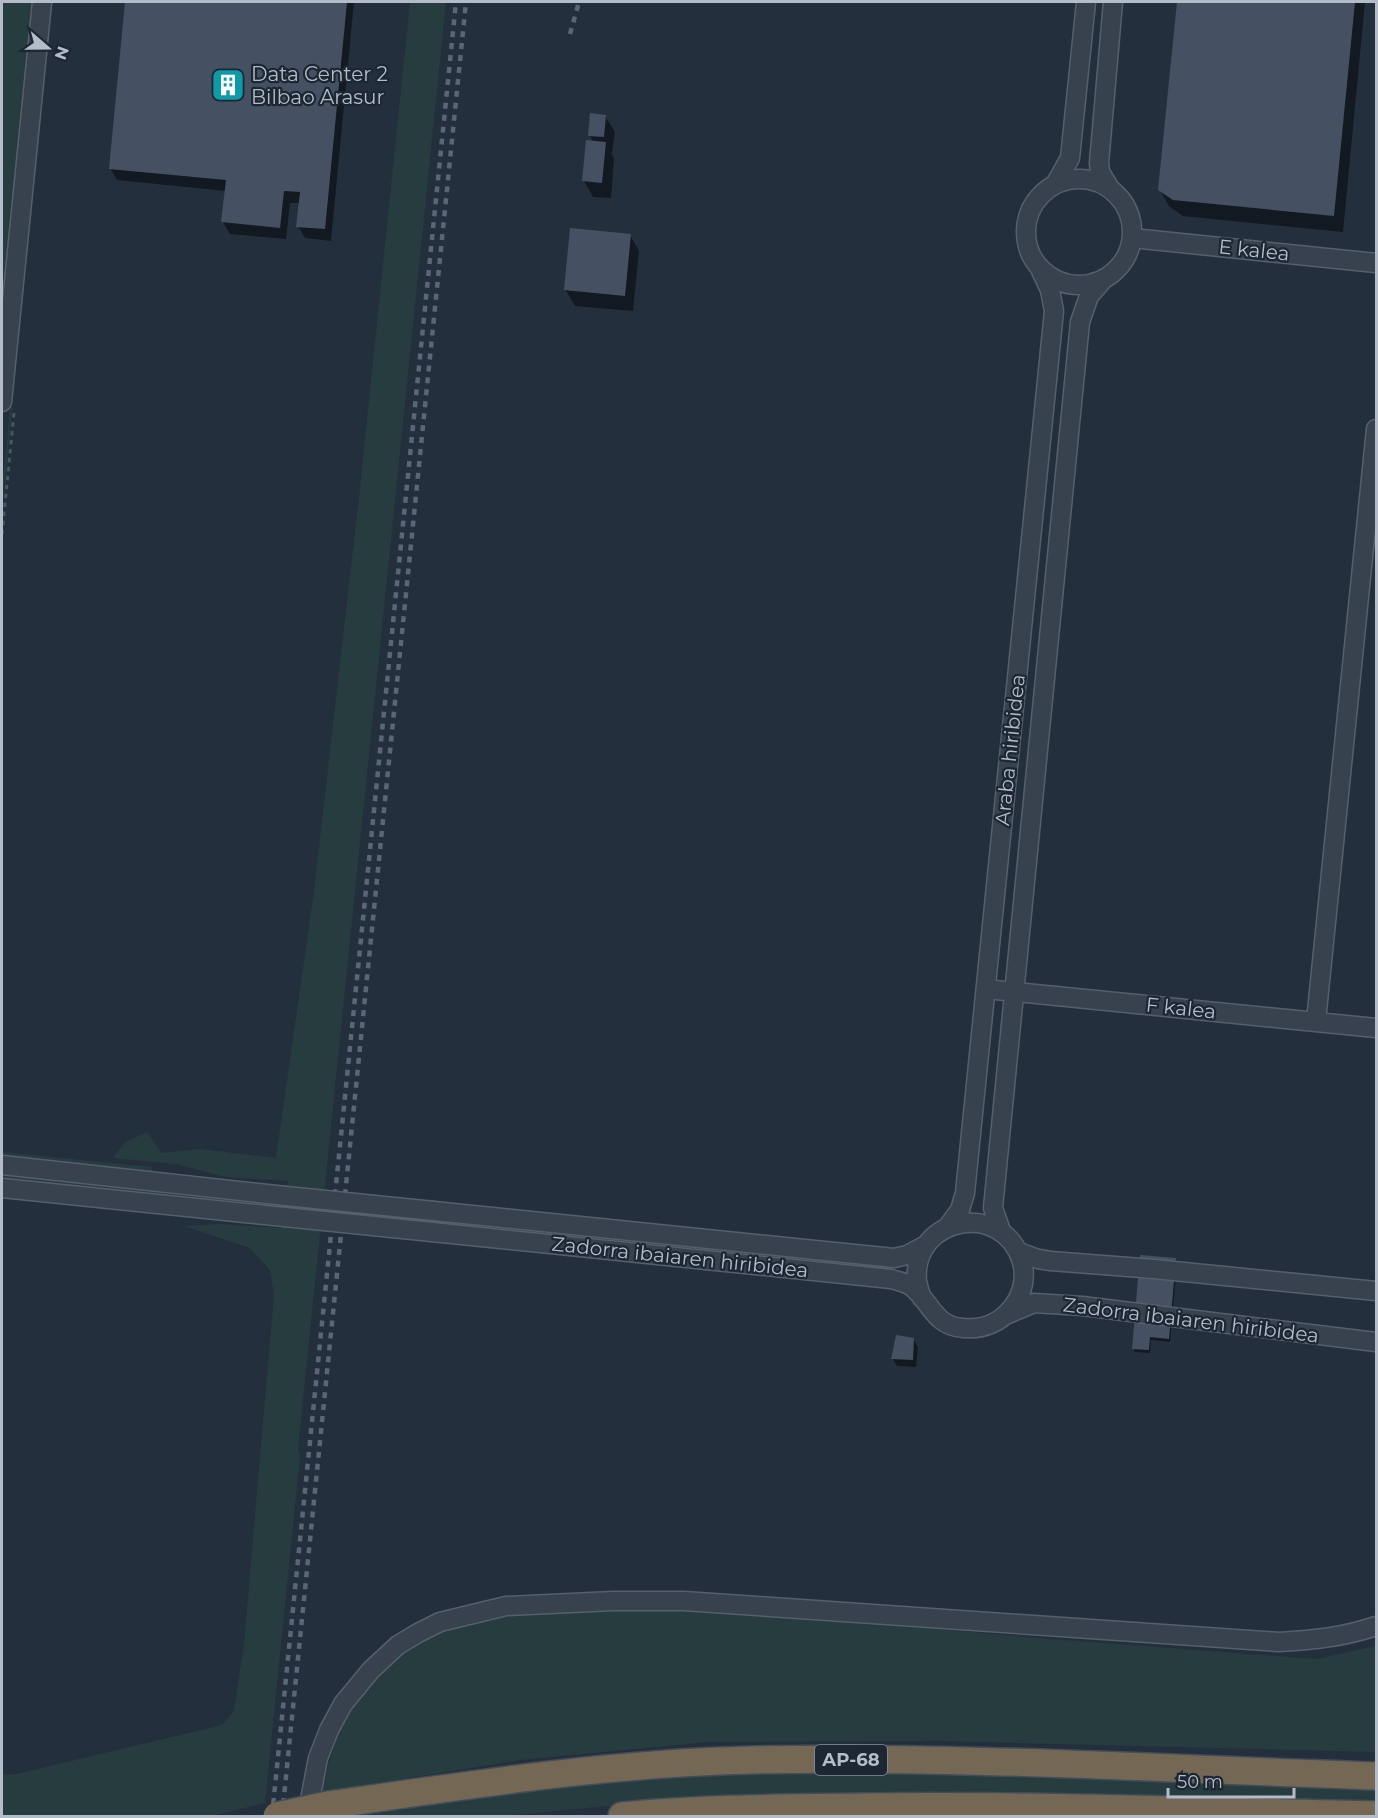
<svg xmlns="http://www.w3.org/2000/svg" width="1378" height="1818" viewBox="0 0 1378 1818" font-family="Montserrat,sans-serif">
<style>
.grass{fill:#263c3f}
.shadow{fill:#0007}
.building{fill:#455162}
.lines{fill:none;stroke-linecap:round;stroke-linejoin:round}
.minor-casing{stroke:#565f6c;stroke-width:21}
.highway-casing{stroke:#434c59;stroke-width:30}
.path{stroke:#44595c;stroke-width:3;stroke-dasharray:4.5 4.5;stroke-linecap:butt}
.minor{stroke:#38414e;stroke-width:18}
.highway{stroke:#746855;stroke-width:27}
.rail{stroke:#5a6575;stroke-width:4.5;stroke-dasharray:6 6;stroke-linecap:butt}
.minor-bridge-casing{stroke:#565f6c;stroke-width:21;stroke-linecap:butt}
.highway-bridge-casing{stroke:#434c59;stroke-width:30;stroke-linecap:butt}
.minor-bridge{stroke:#38414e;stroke-width:18}
.highway-bridge{stroke:#746855;stroke-width:27}
.labels{text-anchor:middle;stroke-width:4.5;stroke-linejoin:round;paint-order:stroke}
.shield{fill:#1d2633;stroke:#878f9c;stroke-width:1.5}
.shield-label{font-size:18px;font-weight:bold;fill:#b4bcc9}
.poi-label{font-size:20px;fill:#b4bcc9;stroke:#1d2633;text-anchor:start}
.street-label{font-size:20px;fill:#b4bcc9;stroke:#1d2633}
</style>
<rect width="100%" height="100%" fill="#242f3e"/>
<path class="grass" d="M2 2H32L2 304Z
M51 2H53L2 509V490Z
M410 2H446L298 1449 300 1457 265 1803 211 1816H2V1774L12 1775 222 1725 234 1711 244 1644 274 1294 270 1270 250 1248 184 1226 218 1224 283 1228 288 1181 226 1177 175 1164 113 1158 125 1142 147 1132 162 1153 200 1149 276 1158 314 891 360 488Z
M2 1152 152 1167V1172L2 1157Z
M2 1174 163 1191V1196L2 1180Z
M607 1611H739L1025 1637 1316 1659 1376 1646V1752L942 1741 708 1742 521 1760 321 1792C328 1765 336 1734 351 1709 411 1613 505 1613 607 1611Z
M750 1771 1027 1774 1376 1789V1802L816 1794 596 1807 506 1816H353L475 1794 573 1783Z"/>
<path class="shadow" d="M127 2H354L331 241 305 238 298 226 300 203H290L286 239 230 234 223 222 226 191 117 180 110 168Z
M1179 2H1365L1343 232 1183 216 1169 206 1160 190Z
M605 116 615 132 612 153H611L614 159 611 198 593 197 584 181 593 142 590 136Z
M630 235 639 251 633 311 575 306 565 289Z
M1175 1259 1177 1262 1170 1342 1151 1340 1150 1353 1135 1352 1133 1348Z
M913 1339 918 1347 916 1367 897 1366 893 1359Z"/>
<path class="building" d="M125 2H347L325 229 296 227 300 192 284 191 280 228 221 222 226 180 109 169Z
M1177 2H1355L1334 216 1173 200 1158 190Z
M590 113 606 115 604 137 588 136Z
M586 140 606 142 602 183 582 181Z
M570 228 631 234 625 296 564 290Z
M1140 1255 1176 1258 1169 1339 1150 1337 1149 1350 1132 1349Z
M896 1335 914 1338 913 1360 891 1359Z"/>
<g class="lines">
<defs>
<path id="minor" d="M1026 232a53 53 0 1 1 106 0a53 53 0 1 1-106 0Z
M1056 183 1070 158 1086 2
M1109 187 1100 172 1099 163 1113 2
M1132 238 1376 263
M2 402 42 2
M986 989 1376 1028
M1316 1021 1376 429
M2 1165 286 1196
M2 1188 284 1217
M434 1211 894 1258 907 1255 926 1245
M948 1226 960 1210 965 1193 1054 311 1050 290 1041 271
M1001 1231 993 1208 1080 322 1089 296 1102 281
M432 1232 891 1279C898 1281 905 1282 912 1287 931 1302 934 1326 963 1328 984 1330 1002 1322 1014 1305 1023 1293 1026 1276 1022 1262 1003 1199 911 1217 917 1281 918 1286 920 1293 922 1298
M1019 1252 1038 1259 1051 1261 1154 1269 1376 1291
M1008 1314 1034 1303 1082 1306 1376 1342
M307 1816 318 1758 329 1730 343 1704 371 1670 398 1645 418 1633 440 1622 506 1606 613 1601H684L1279 1642C1313 1640 1344 1637 1376 1626"/>
<path id="highway" d="M328 1805C468 1785 610 1763 753 1760 961 1756 1169 1769 1376 1776
M622 1816C702 1808 783 1808 863 1807 1034 1805 1205 1811 1376 1815"/>
</defs>
<use href="#minor" class="minor-casing"/>
<use href="#highway" class="highway-casing"/>
<path class="path" d="M2 534 14 413"/>
<use href="#minor" class="minor"/>
<use href="#highway" class="highway"/>
<path class="rail" d="M570 34 579 2
M272 1816 456 2
M282 1816 466 2"/>
<defs>
<path id="minor-bridge" d="M286 1196 434 1211
M284 1217 432 1232"/>
<path id="highway-bridge" d="M277 1816 328 1805"/>
</defs>
<use href="#minor-bridge" class="minor-bridge-casing"/>
<use href="#highway-bridge" class="highway-bridge-casing"/>
<use href="#minor-bridge" class="minor-bridge"/>
<use href="#highway-bridge" class="highway-bridge"/>
</g>
<defs>
<symbol id="building-square" viewBox="-11 -11 22 22"><rect x="-9" y="-9" width="18" height="18" rx="4" fill="#0f9aa8" stroke="#1d2633"/><path d="M-4-6H4V6H1V3H-1V6H-4ZM-2.5-4.3h1.7v1.8h-1.7ZM.8-4.3h1.7v1.8H.8ZM-2.5-1h1.7V.8h-1.7ZM.8-1h1.7V.8H.8Z" fill="#fff"/></symbol>
</defs>
<g fill-rule="evenodd">
<use href="#building-square" x="209" y="66" width="38" height="38"/>
</g>
<g class="labels">
<rect class="shield" x="815" y="1745" width="72" height="30" rx="4.5"/>
<g class="shield-label">
<text x="851" y="1766">AP-68</text>
</g>
<g class="poi-label">
<text x="251" y="81">Data Center 2<tspan x="251" dy="23">Bilbao Arasur</tspan></text>
</g>
<g class="street-label">
<text transform="translate(1254 250) rotate(6)" y="7">E kalea</text>
<text transform="translate(1010 750) rotate(-84)" y="7">Araba hiribidea</text>
<text transform="translate(1181 1008) rotate(6)" y="7">F kalea</text>
<text transform="translate(680 1257) rotate(6)" y="7">Zadorra ibaiaren hiribidea</text>
<text transform="translate(1191 1320) rotate(7)" y="7">Zadorra ibaiaren hiribidea</text>
</g>
</g>
<rect width="1378" height="1818" fill="none" stroke="#b4bcc9" stroke-width="6"/>
<g transform="translate(48 48) rotate(110)" stroke="#1d2633" stroke-width="4.5" paint-order="stroke">
<path d="M0-4.5L10 22L0 15L-10 22Z" fill="#b4bcc9"/>
<text y="-9" font-size="16" font-weight="bold" text-anchor="middle" fill="#b4bcc9">N</text>
</g>
<path d="M1168 1788v9h126v-9" fill="none" stroke="#b4bcc9" stroke-width="3"/>
<text x="1177" y="1788" font-size="18" fill="#b4bcc9" stroke="#1d2633" stroke-width="4.5" paint-order="stroke">50 m</text>
</svg>
